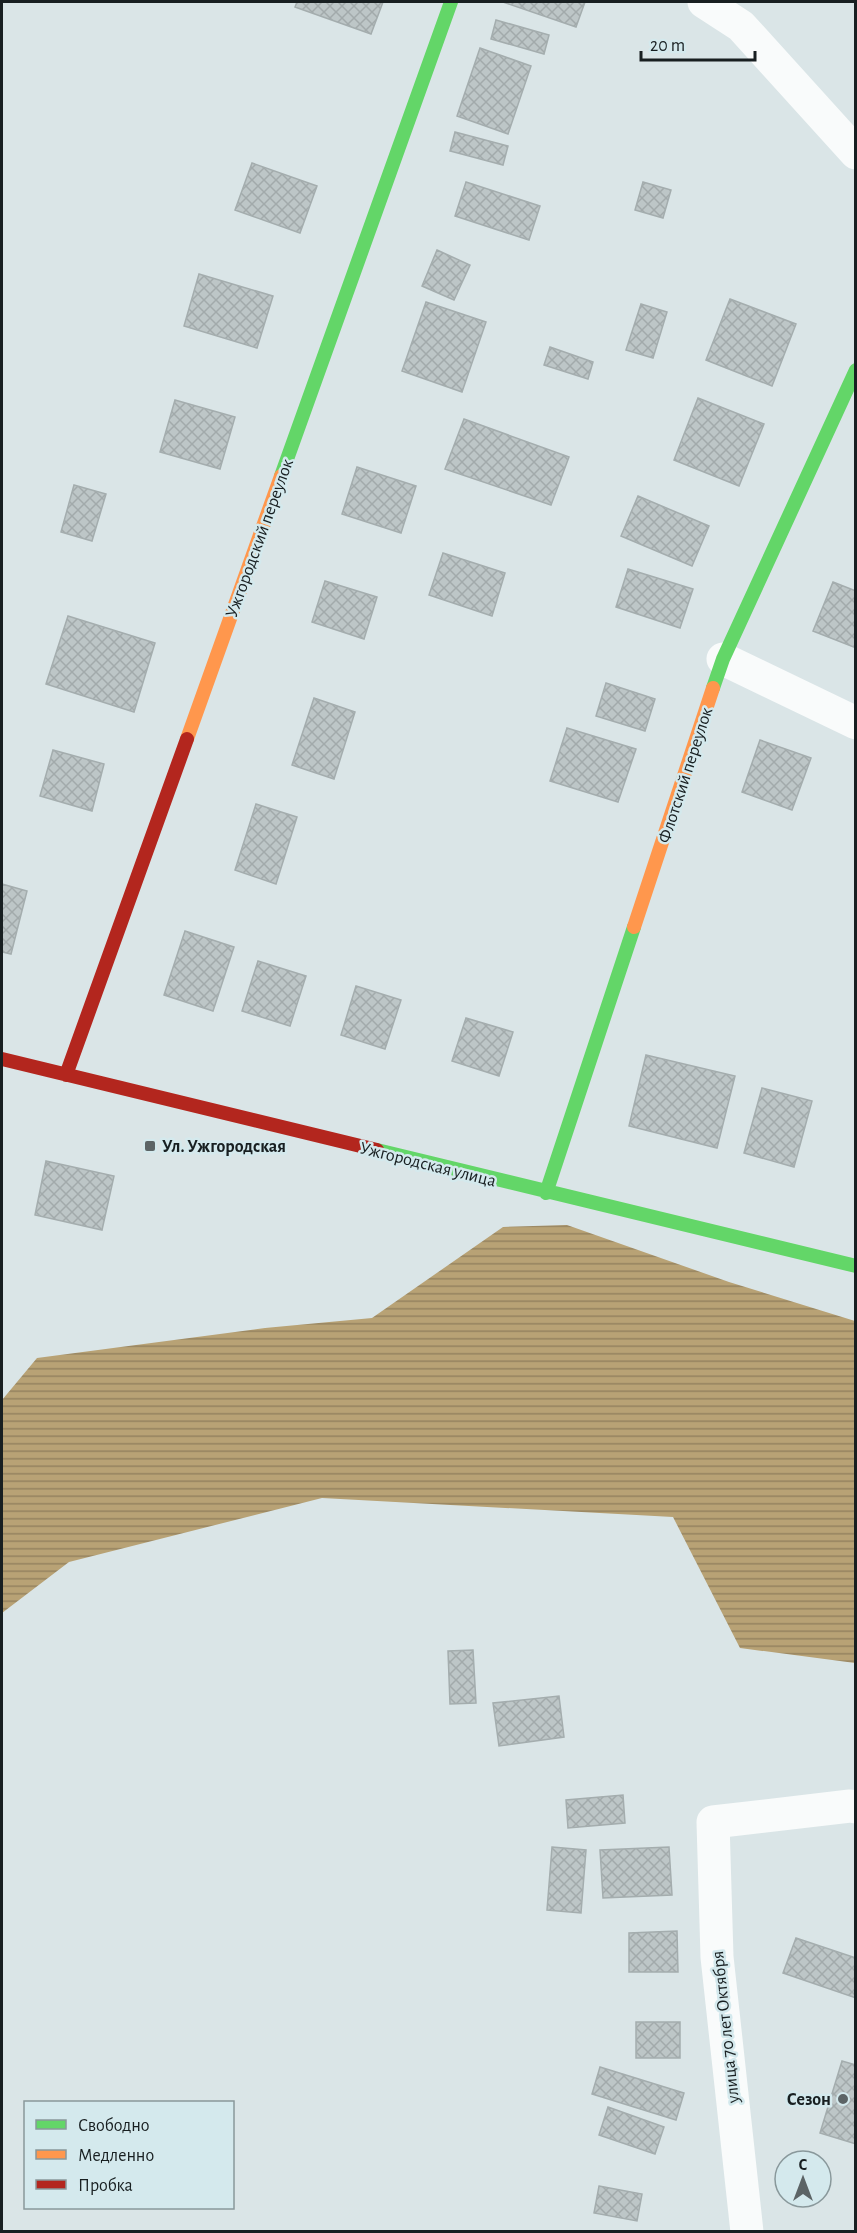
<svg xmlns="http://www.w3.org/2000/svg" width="857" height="2233" viewBox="0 0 857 2233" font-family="'Alegreya Sans',sans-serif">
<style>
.water{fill:url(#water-rules)}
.building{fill:url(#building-cross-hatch);stroke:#a4adae;stroke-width:1.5}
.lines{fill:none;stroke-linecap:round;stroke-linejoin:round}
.street{stroke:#f9fbfb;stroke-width:33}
.fast{stroke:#63d668;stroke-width:14}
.slow{stroke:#ff974d;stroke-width:14}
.jam{stroke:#b3261e;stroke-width:14}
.poi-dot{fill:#5c6466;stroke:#d4e9ed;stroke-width:2}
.labels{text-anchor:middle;stroke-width:5;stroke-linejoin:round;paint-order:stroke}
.street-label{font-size:18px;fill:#181f21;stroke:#d4e9ed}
.poi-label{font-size:18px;font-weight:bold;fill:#181f21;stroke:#d4e9ed;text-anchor:start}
</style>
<defs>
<pattern id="water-rules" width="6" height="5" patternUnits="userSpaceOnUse" patternTransform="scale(1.5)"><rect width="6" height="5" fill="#b8a275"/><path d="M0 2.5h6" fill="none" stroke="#958360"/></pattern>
<pattern id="building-cross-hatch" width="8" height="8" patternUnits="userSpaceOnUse" patternTransform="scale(1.5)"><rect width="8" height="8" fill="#bdc6c7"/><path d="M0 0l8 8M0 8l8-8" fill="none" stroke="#a2aaab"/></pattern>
</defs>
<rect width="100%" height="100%" fill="#dae5e7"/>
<path class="water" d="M567 1225 729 1282 855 1321V1663L740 1648 673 1517 322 1498 69 1562 2 1613V1400L37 1358 265 1328 372 1318 503 1227Z"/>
<path class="building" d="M297 2H383L371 34 295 7Z
M503 2H585L576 27Z
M496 20 549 35 544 54 491 39Z
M480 48 531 66 508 134 457 116Z
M455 132 508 146 503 165 450 151Z
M252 163 317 186 300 233 235 210Z
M466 182 540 206 529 240 455 216Z
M643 182 671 190 663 218 635 210Z
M437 250 470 265 454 300 422 286Z
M199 274 273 296 257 348 184 326Z
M730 299 796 324 772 386 706 360Z
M426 302 486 322 462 392 402 371Z
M641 304 667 312 653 358 626 350Z
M550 347 593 362 588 379 544 365Z
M698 398 764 424 739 486 674 460Z
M175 400 235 417 220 469 160 452Z
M464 419 569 457 551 505 445 469Z
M357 467 416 486 401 533 342 514Z
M74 485 106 494 92 541 61 532Z
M638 496 709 526 692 566 621 536Z
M443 553 505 573 492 616 429 595Z
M628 569 693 589 680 628 616 607Z
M325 581 377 597 364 639 312 622Z
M833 582 856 591V648L813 631Z
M68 616 155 643 134 712 46 684Z
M606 683 655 699 645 731 596 716Z
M314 698 355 712 334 779 292 765Z
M567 728 636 749 618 802 550 781Z
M760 740 811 758 792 810 742 792Z
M53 750 104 764 92 811 40 796Z
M256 804 297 817 276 884 235 870Z
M2 884 27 891 11 954 2 952Z
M185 931 234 947 213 1011 164 995Z
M258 961 306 976 290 1026 242 1011Z
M356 986 401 1000 385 1049 341 1035Z
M466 1018 513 1032 499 1076 452 1061Z
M646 1055 735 1076 717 1148 629 1126Z
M762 1088 812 1101 794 1167 744 1153Z
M46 1161 114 1176 102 1230 35 1215Z
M473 1650 476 1703 450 1704 448 1651Z
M559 1696 564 1737 499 1746 493 1703Z
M623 1795 625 1823 568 1828 566 1800Z
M552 1847 586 1850 581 1913 547 1910Z
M669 1847 672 1895 603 1898 600 1850Z
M677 1931 678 1972H629V1933Z
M796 1938 856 1958V1998L783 1973Z
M636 2022H680V2058H636Z
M842 2061 856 2065V2144L820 2133Z
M600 2067 684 2093 676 2120 592 2094Z
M608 2107 664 2127 655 2154 599 2135Z
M599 2186 642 2194 637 2221 594 2213Z"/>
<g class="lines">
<path class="street" d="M704 2 741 26 856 153
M723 659 856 723
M747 2232 717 1957 713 1822 850 1806 856 1807"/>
<path class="fast" d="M281 476 451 2
M713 688 723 659 856 370
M377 1150 856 1266
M546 1193 634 927"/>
<path class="slow" d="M187 739 281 476
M634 927 713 688"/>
<path class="jam" d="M2 1059 377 1150
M66 1075 187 739"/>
</g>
<g class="poi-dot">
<rect x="144" y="1140" width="12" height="12" rx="3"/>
<circle cx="843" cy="2099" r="6"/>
</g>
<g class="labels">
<g class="street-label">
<text transform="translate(259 538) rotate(-70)" y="6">Ужгородский переулок</text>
<text transform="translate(685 775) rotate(-72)" y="6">Флотский переулок</text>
<text transform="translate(428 1164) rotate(14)" y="6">Ужгородская улица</text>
<text transform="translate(725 2027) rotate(-96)" y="6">улица 70 лет Октября</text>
</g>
<g class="poi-label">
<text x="162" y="1152">Ул. Ужгородская</text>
<text x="831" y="2105" text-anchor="end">Сезон</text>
</g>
</g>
<rect width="857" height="2233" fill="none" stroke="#181f21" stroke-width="6"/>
<rect x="24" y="2101" width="210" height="108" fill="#d4e9ed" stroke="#89989b" stroke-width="1.5"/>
<rect x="36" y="2120" width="30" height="9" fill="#63d668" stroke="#89989b" stroke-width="1.5"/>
<text x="78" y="2131" font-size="18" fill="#181f21">Свободно</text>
<rect x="36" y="2150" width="30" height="9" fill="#ff974d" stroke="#89989b" stroke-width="1.5"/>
<text x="78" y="2161" font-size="18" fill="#181f21">Медленно</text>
<rect x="36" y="2180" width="30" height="9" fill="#b3261e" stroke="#89989b" stroke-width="1.5"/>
<text x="78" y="2191" font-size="18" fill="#181f21">Пробка</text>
<g transform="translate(803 2179)"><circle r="28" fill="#d4e9ed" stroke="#89989b" stroke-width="1.5"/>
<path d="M0-4.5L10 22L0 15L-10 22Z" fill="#5c6466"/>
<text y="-9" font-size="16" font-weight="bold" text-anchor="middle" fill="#181f21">С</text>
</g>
<path d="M641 51v9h114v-9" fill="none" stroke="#181f21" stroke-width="3"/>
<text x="650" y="51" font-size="18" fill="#181f21" stroke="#d4e9ed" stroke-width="4.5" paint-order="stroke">20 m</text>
</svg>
